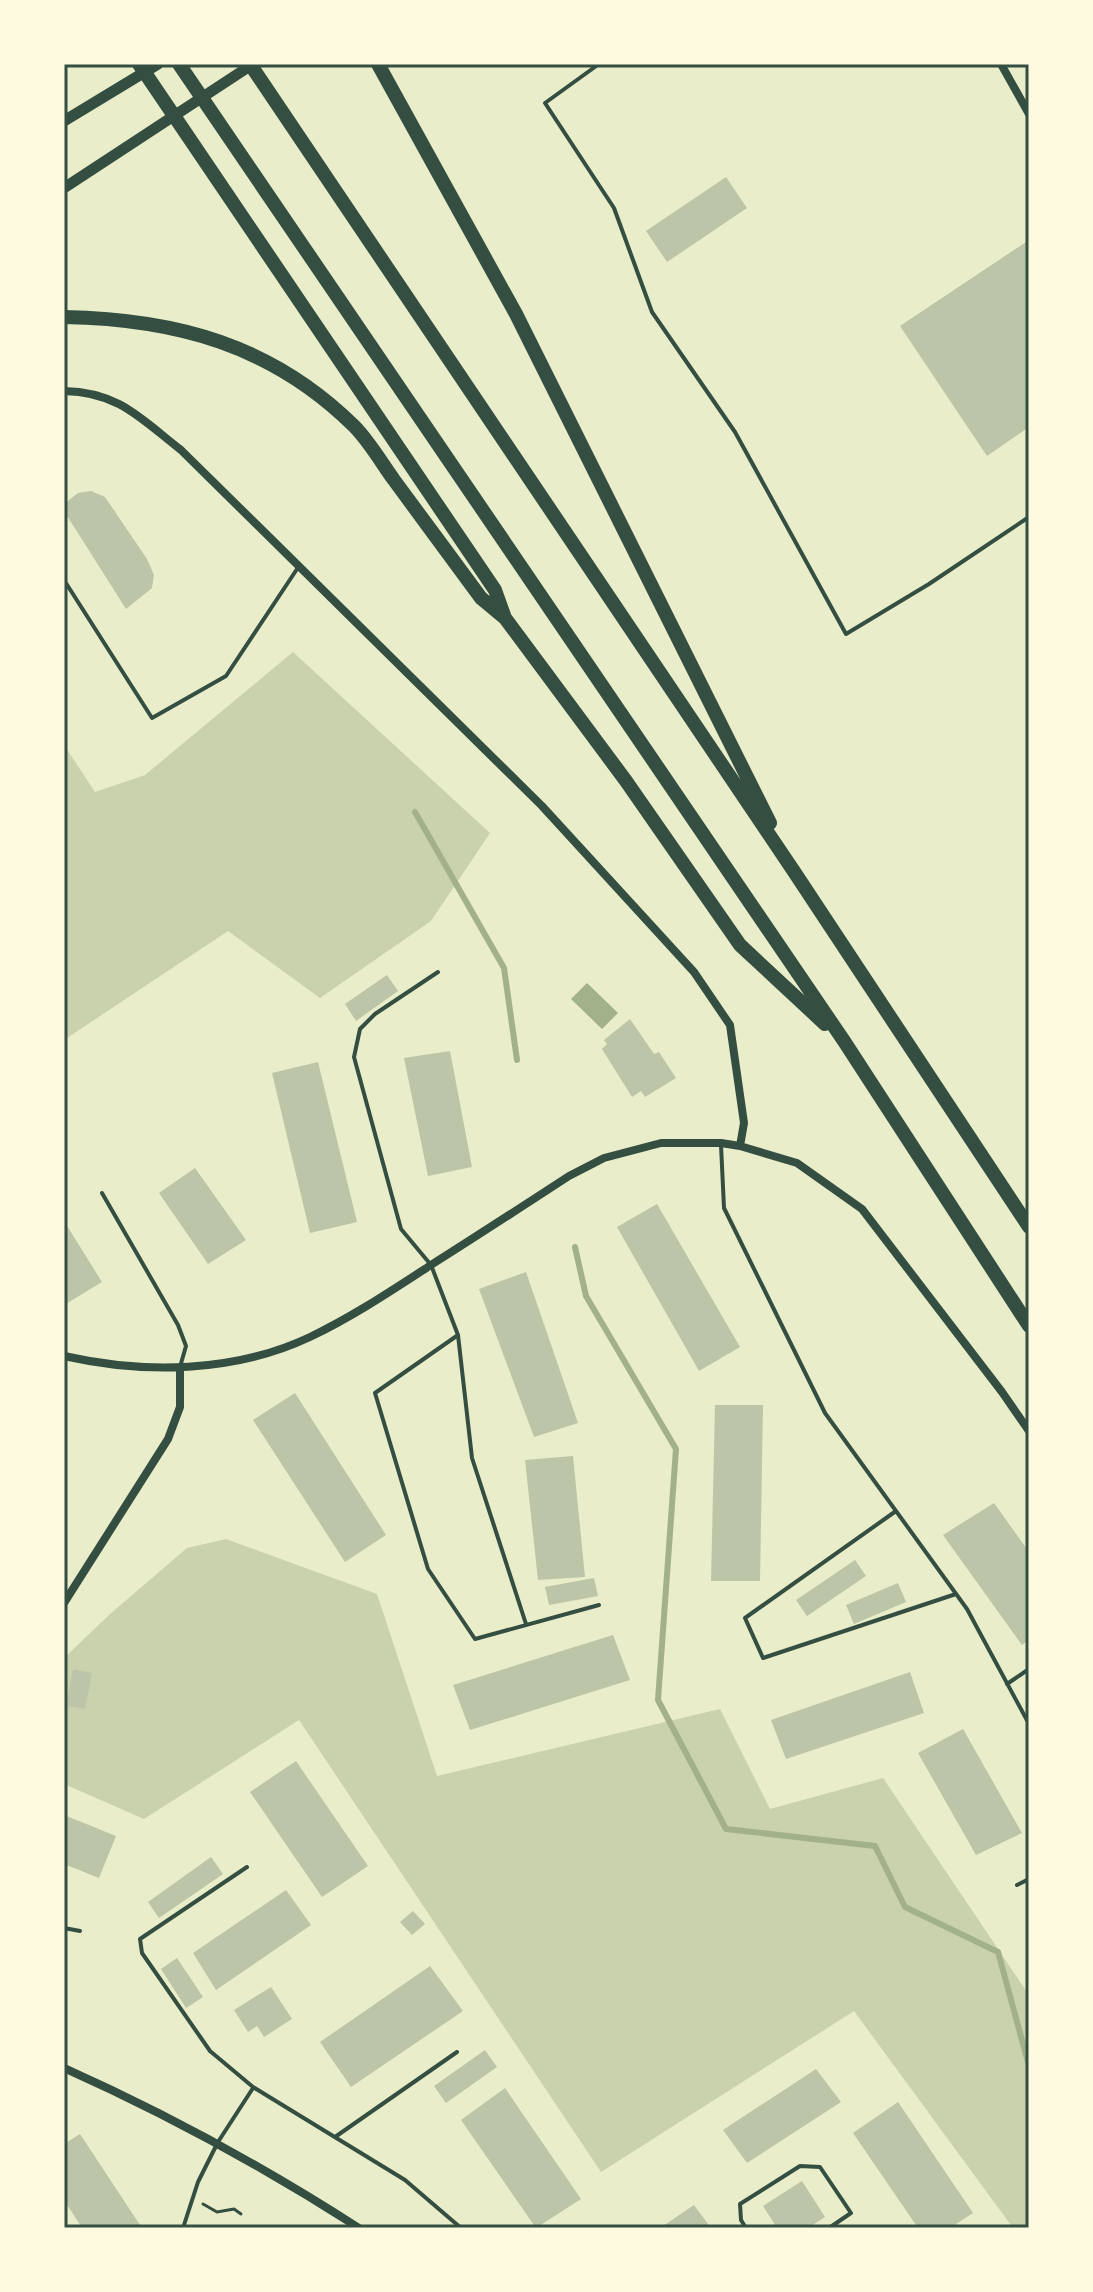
<svg xmlns="http://www.w3.org/2000/svg" width="1093" height="2292" viewBox="0 0 1093 2292" font-family="Mulish,sans-serif">
<style>
.green{fill:#cad2ad}
.water{fill:#a3b18a}
.lines{fill:none;stroke-linecap:round;stroke-linejoin:round}
.stream{stroke:#a3b18a;stroke-width:6}
.building{fill:#bcc5a7}
.path{stroke:#344e41;stroke-width:3}
.service{stroke:#344e41;stroke-width:4}
.minor{stroke:#344e41;stroke-width:8}
.secondary{stroke:#344e41;stroke-width:11}
.motorway{stroke:#344e41;stroke-width:14}
.neatline{fill:none;stroke:#344e41;stroke-width:3}
</style>
<rect width="100%" height="100%" fill="#e9edc9"/>
<path class="green" d="M293 652 490 833 431 921 320 998 228 931 64 1040V745L95 792 145 775Z
M226 1539 377 1594 437 1776 720 1709 770 1809 883 1778 1029 1995V2228H1013L854 2011 601 2172 299 1720 144 1819 64 1784V1658L109 1615 187 1548Z"/>
<path class="water" d="M587 983 618 1013 602 1029 571 999Z"/>
<g class="lines">
<path class="stream" d="M415 812 504 968 517 1060
M575 1247 586 1296 676 1449 658 1700 726 1829 875 1846 905 1907 998 1952 1029 2066"/>
</g>
<path class="building" d="M726 177 747 208 667 262 646 231Z
M1029 240V427L987 456 900 326Z
M91 491 105 497 147 559 154 575 152 588 126 609 64 511V504L78 493Z
M387 975 398 991 356 1021 345 1004Z
M630 1019 654 1054 659 1052 676 1078 645 1097 641 1091 632 1097 602 1049 607 1044 604 1040Z
M450 1051 472 1167 428 1176 404 1058Z
M318 1062 357 1222 310 1233 272 1073Z
M195 1168 246 1240 208 1264 159 1193Z
M657 1204 740 1347 699 1371 617 1227Z
M64 1221 102 1282 64 1305Z
M526 1272 578 1423 534 1437 479 1289Z
M295 1393 386 1535 345 1562 253 1420Z
M715 1405H763L760 1581H711Z
M573 1456 585 1577 538 1580 525 1460Z
M994 1503 1029 1552V1640L1022 1645 943 1535Z
M855 1560 866 1576 807 1616 796 1600Z
M594 1578 598 1596 549 1605 545 1587Z
M898 1583 906 1602 854 1624 846 1605Z
M613 1635 630 1680 470 1730 453 1685Z
M73 1669 92 1673 85 1709 66 1706Z
M910 1672 924 1713 786 1759 771 1720Z
M963 1729 1022 1833 976 1855 918 1753Z
M296 1761 368 1866 322 1897 250 1792Z
M64 1815 116 1836 99 1878 64 1864Z
M211 1857 223 1874 159 1918 148 1902Z
M286 1890 311 1925 216 1990 193 1953Z
M413 1911 425 1924 412 1935 400 1922Z
M177 1958 203 1997 186 2008 161 1969Z
M430 1966 463 2011 351 2087 320 2042Z
M271 1987 292 2019 264 2037 257 2026 248 2032 234 2010Z
M485 2050 497 2067 446 2103 434 2086Z
M816 2069 841 2102 747 2163 723 2130Z
M505 2088 581 2199 536 2228 461 2120Z
M898 2102 973 2213 950 2228H918L853 2133Z
M80 2134 142 2228H82L64 2200V2144Z
M802 2181 825 2217 808 2228H777L763 2206Z
M694 2205 711 2228H660Z"/>
<g class="lines">
<path class="path" d="M203 2204 217 2212 234 2209 241 2214"/>
<path class="service" d="M599 64 545 103 614 208 652 312 735 432 846 634 929 584 1029 517
M64 580 152 718 226 676 299 566
M438 972 375 1014 360 1029 354 1057 401 1229 431 1265 458 1335 472 1458 526 1624
M721 1145 724 1208 825 1413 967 1609 1029 1724
M102 1193 178 1325 186 1346 180 1367
M458 1335 375 1393 428 1569 475 1639 599 1605
M896 1511 745 1618 763 1658 956 1594
M1007 1684 1029 1669
M247 1867 140 1939 142 1953 210 2051 253 2087 405 2180 461 2228
M1017 1885 1029 1879
M64 1928 80 1931
M335 2137 457 2052
M183 2228 198 2182 218 2142 253 2088
M746 2228 741 2220 740 2204 800 2166 820 2167 851 2213 829 2228"/>
<path class="minor" d="M1001 64 1029 114
M64 391C119 392 141 419 181 450L542 806 694 972 730 1025 744 1123 740 1146
M64 1356C144 1374 234 1373 310 1337 352 1317 391 1291 431 1265 477 1236 523 1206 569 1176L604 1158 661 1143H721L740 1146 797 1163 862 1209 1002 1392 1029 1431
M64 1603 168 1439 180 1407V1368
M64 2068C167 2114 264 2167 359 2228"/>
<path class="secondary" d="M64 121 158 64
M64 188 253 64"/>
<path class="motorway" d="M139 64 495 590 505 618 626 781 740 945 825 1024
M179 64 844 1041 1029 1326
M250 64 795 873 1029 1227
M378 64 516 314 770 823
M64 317C176 319 272 345 354 426 369 441 381 462 394 480 423 519 452 559 481 598L505 618"/>
</g>
<rect width="1093" height="2292" fill="none" stroke="#fefae0" stroke-width="132"/>
<rect x="66" y="66" width="961" height="2160" class="neatline"/>
</svg>
